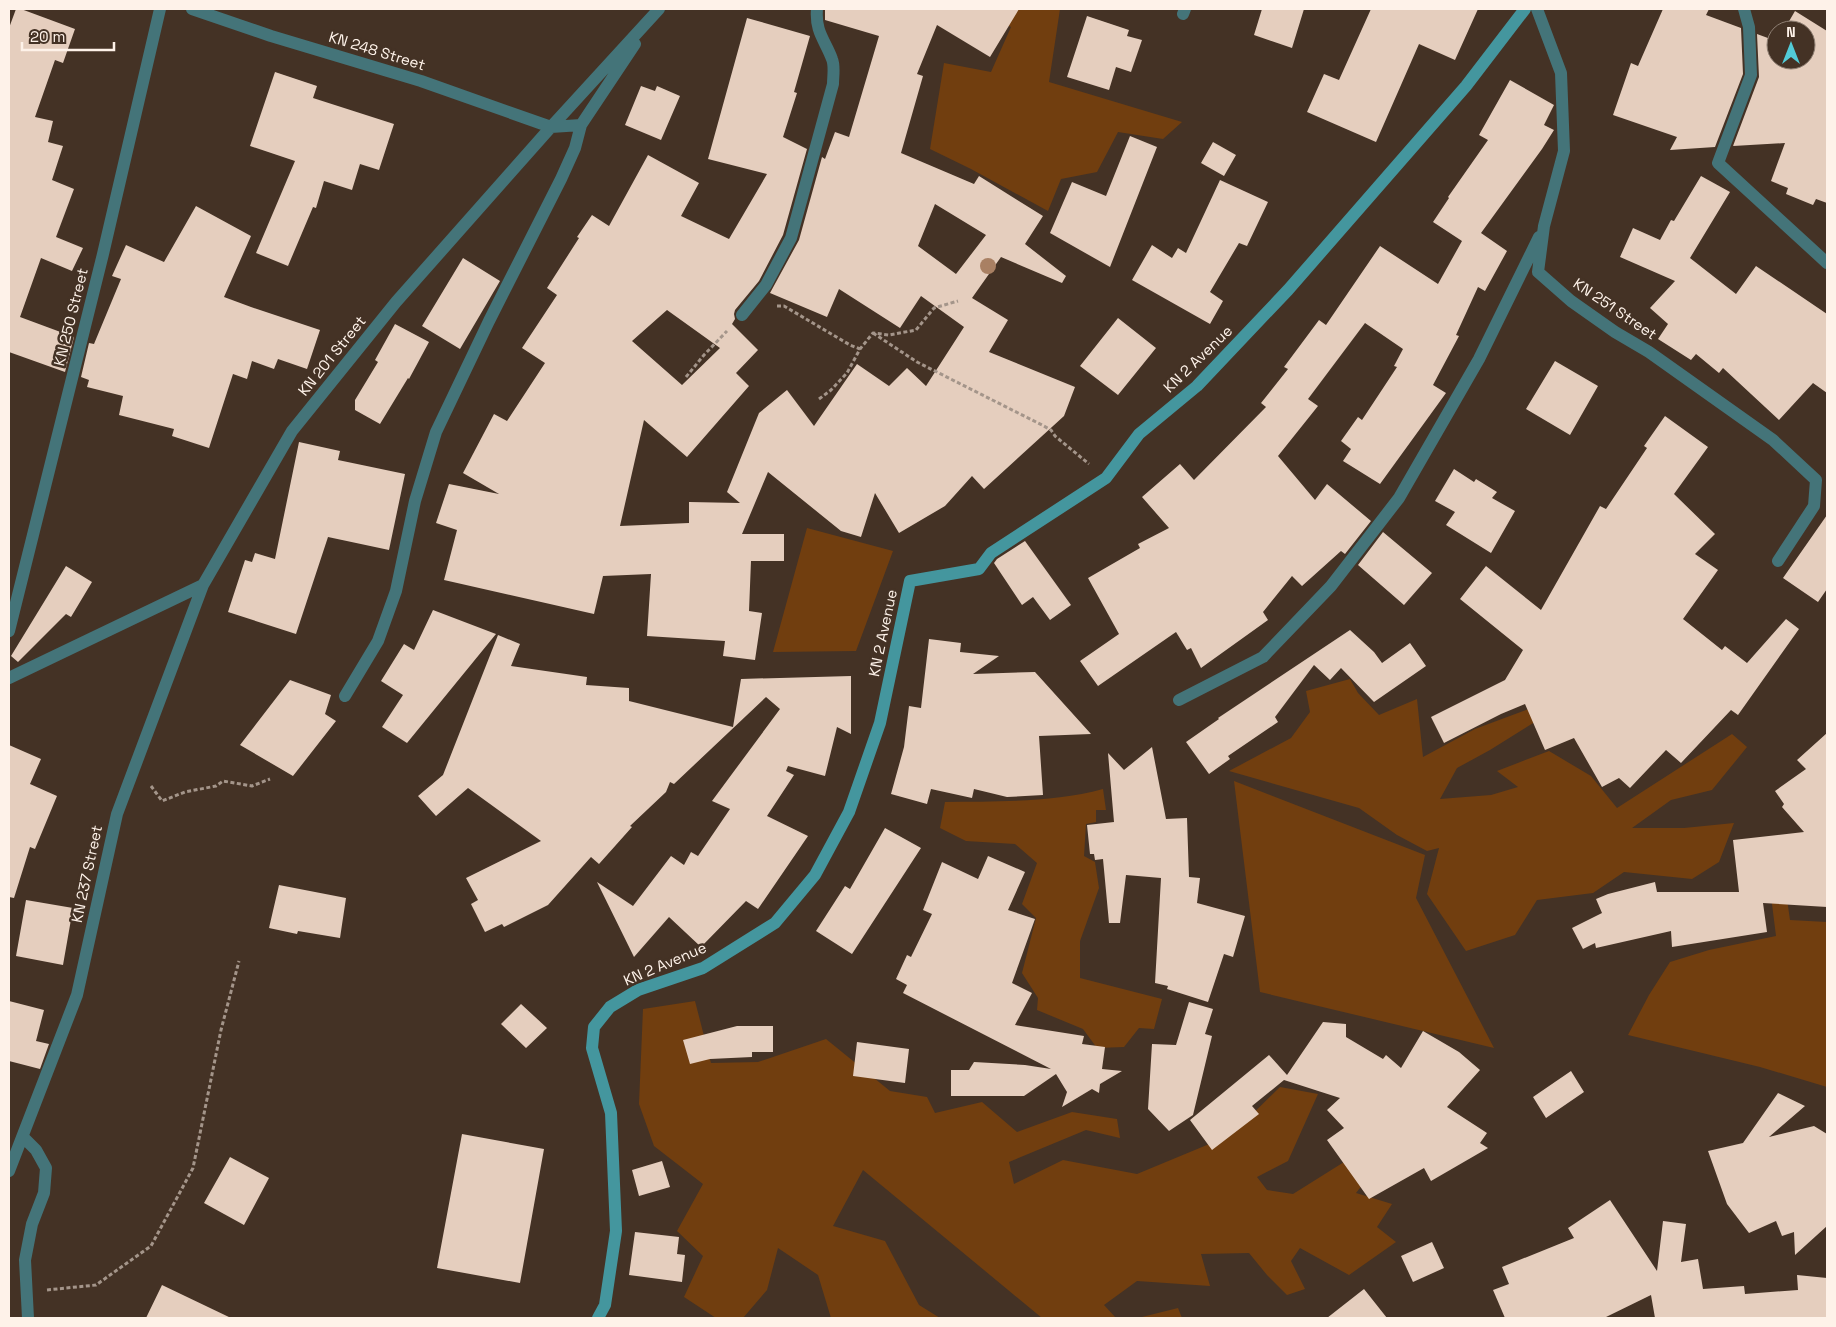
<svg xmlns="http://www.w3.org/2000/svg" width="1836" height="1327" viewBox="0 0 1836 1327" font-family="'Space Grotesk',sans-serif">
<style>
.green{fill:#713e0f}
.building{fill:#e5cebe;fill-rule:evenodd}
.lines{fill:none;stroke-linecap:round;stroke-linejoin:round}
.path{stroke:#a4958a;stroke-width:3;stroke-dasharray:4 2.5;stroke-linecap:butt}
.street{stroke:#447479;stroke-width:12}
.secondary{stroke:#44969e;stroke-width:12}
.tree{fill:#a98063}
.labels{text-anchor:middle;stroke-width:5;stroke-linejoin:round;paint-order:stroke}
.street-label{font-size:15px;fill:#fef2e9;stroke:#443225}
</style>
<rect width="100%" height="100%" fill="#443225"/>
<path class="green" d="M978 9H1060L1049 82 1182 122 1163 139 1118 132 1097 172 1061 179 1048 211 971 169 930 149 944 63 991 72 1011 27Z
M807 528 893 551 856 651 773 652Z
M1350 679 1358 693 1379 715 1417 699 1423 757 1475 729 1531 708 1549 713 1490 750 1457 768 1440 799 1491 795 1518 787 1497 771 1549 751 1591 776 1617 808 1732 734 1747 747 1712 790 1671 800 1632 828H1684L1734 823 1719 862 1692 879 1624 872 1593 893 1537 900 1515 935 1466 951 1427 894 1439 848 1427 851 1397 835 1359 808 1229 771 1291 738 1310 712 1306 691Z
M1234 781 1425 855 1416 898 1494 1048 1260 992Z
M1103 789 1106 810H1096V822L1086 824 1084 856 1095 862 1099 888 1080 941V978L1162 999 1154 1029 1139 1028 1124 1047 1097 1048 1083 1029 1037 1010 1038 998 1022 973 1036 918 1022 904 1037 863 1015 844 966 841 940 828 945 802C997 801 1052 803 1103 789Z
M1786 892 1790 920 1827 922V1087L1760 1067 1628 1035 1649 995 1670 962 1709 950 1776 936 1771 896Z
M695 1001 711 1063 758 1062 826 1039 890 1091 927 1097 935 1113 982 1102 1017 1132 1072 1112 1117 1119 1120 1138 1086 1130 1009 1162 1014 1184 1063 1160 1137 1174 1231 1135 1280 1087 1318 1094 1288 1161 1257 1177 1267 1190 1293 1194 1360 1152 1377 1166 1356 1193 1392 1204 1377 1227 1396 1242 1349 1275 1300 1248 1291 1261 1305 1289 1287 1295 1267 1275 1249 1253 1201 1254 1210 1286 1137 1281 1104 1305 1116 1318H1042L863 1170 833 1226 885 1241 919 1305 940 1318H831L818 1275 778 1248 767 1290 743 1318H716L684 1297 703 1256 677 1231 703 1184 654 1146 639 1104 643 1009Z
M1178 1308 1182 1318H1138Z"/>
<path class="building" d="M16 9H21L75 29 63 63 55 60 35 117 53 121 48 142 63 146 52 180 74 189 56 237 83 248 72 271 41 258 20 317 74 337 65 372 9 352V28Z
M825 9H1019L990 57 937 25 917 74 923 76 901 153 974 184 979 176 1043 216 1025 244 1066 276 1062 283 1001 257 972 298 1008 320 989 352 1075 387 1064 416 984 489 972 476 945 506 899 533 875 493 861 537 841 531 768 472 742 534H784V561H751L749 611 762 613 755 660 723 656 725 641 647 636 651 574 603 576 594 614 444 580 457 530 436 523 449 484 499 494 463 473 494 414 507 421 545 363 522 348 557 295 547 288 579 238 577 237 592 215 609 226 648 155 699 183 681 216 729 239 767 174 708 159 747 18 810 36 794 92 797 93 783 137 807 149 783 235 759 281 735 310 734 314 735 319 732 324 758 350 736 373 749 386 687 457 644 420 620 526 689 523V502L740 503 727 492 759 413 787 390 814 426 857 364 889 386 907 368 926 386 964 327 921 296 900 328 839 289 827 317 770 293 799 240 822 157 825 159 835 132 849 137 879 36 825 20ZM935 204 986 235 956 274 918 246ZM667 310 720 348 682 385 632 341Z
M1262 9H1304L1292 48 1254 35Z
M1371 9H1478L1455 60 1419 44 1376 142 1307 112 1324 74 1339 80Z
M1663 9H1709L1706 15 1741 28 1743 74 1715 147 1670 150 1677 137 1613 115 1631 63 1638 66Z
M1795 11 1827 31V203L1816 199 1813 205 1786 194 1788 188 1771 181 1785 143 1733 146 1759 77 1757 34 1776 41V60H1806V30H1784Z
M1087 16 1129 30 1127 36 1142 40 1131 72 1116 67 1109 90 1067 77Z
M275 72 317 86 313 98 394 124 379 170 360 164 352 190 324 181 316 208 313 207 288 266 256 253 295 161 250 146Z
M1510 80 1554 105 1544 125 1554 130 1542 149 1481 233 1507 251 1485 291 1478 287 1456 335 1459 336 1433 385 1446 393 1380 484 1343 461 1351 449 1341 441 1358 417 1362 420 1397 367 1394 366 1403 349 1365 323 1308 399 1318 406 1278 456 1315 500 1327 484 1371 521 1345 554 1341 551 1302 586 1292 576 1263 612 1268 620 1201 668 1191 648 1187 650 1176 632 1098 686 1080 661 1119 634 1088 578 1140 548 1138 544 1169 528 1142 497 1180 464 1194 480 1266 407 1261 403 1288 369 1284 367 1319 320 1326 325 1380 246 1438 284 1462 241 1433 222 1449 198 1448 197 1488 140 1479 135Z
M641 86 655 91 657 86 680 96 661 140 625 125Z
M1130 136 1157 147 1110 267 1050 233 1072 182 1106 196Z
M1213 142 1236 155 1224 176 1201 163Z
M1701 176 1730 192 1690 258 1736 294 1756 266 1827 314V393L1813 383 1779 420 1723 368 1719 373 1696 354 1691 360 1658 339 1668 324 1650 308 1675 281 1620 257 1633 228 1660 240 1671 220 1674 221Z
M1220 180 1268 202 1247 246 1239 243 1210 292 1223 301 1210 324 1132 280 1152 245 1172 258 1178 248 1186 253Z
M196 206 251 236 224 297 251 307 320 330 307 369 278 359 274 369 252 361 247 379 233 374 209 448 172 436 174 429 119 415 123 396 87 387 89 380 81 377 89 343 94 344 121 279 112 276 126 245 164 262Z
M463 258 500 281 460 349 422 326Z
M1118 318 1156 348 1118 395 1080 366Z
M395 324 429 342 409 379 408 378 380 424 355 410V400L378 362 375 360Z
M1555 361 1598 386 1570 435 1526 409Z
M1665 416 1708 447 1674 494 1715 534 1695 554 1718 570 1683 619 1722 650 1725 646 1747 663 1786 619 1799 629 1738 715 1731 710 1681 763 1666 750 1630 788 1619 778 1602 787 1574 738 1545 750 1525 704 1501 714 1444 743 1431 717 1505 680 1523 650 1460 599 1486 566 1541 610 1600 506 1606 509 1647 448 1644 446Z
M299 442 340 451 338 460 405 474 389 550 328 537 296 634 228 612 245 560 252 562 255 553 275 559Z
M1454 469 1474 482 1476 479 1497 492 1492 498 1515 511 1491 553 1446 525 1455 512 1435 501Z
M1827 515V589L1818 602 1783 578Z
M1383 532 1432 573 1404 605 1358 565Z
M1025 541 1071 605 1050 620 1033 597 1022 605 994 563 997 559Z
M66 566 92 582 71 617 66 614 18 662 11 656Z
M433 610 496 634 407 743 382 727 403 695 381 681 404 644 414 650Z
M1350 630 1374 652 1382 663 1410 643 1426 666 1374 702 1341 668 1330 680 1314 665 1275 717 1278 722 1228 756 1230 759 1209 774 1186 742 1219 719 1218 718Z
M498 635 520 644 511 666 587 677 586 685 629 688V701L733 727 741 679 851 676V734L837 727 825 776 788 766 786 771 794 775 767 816 808 836 758 909 746 901 701 947 669 917 634 957 597 882 633 906 671 856 684 865 691 852 698 856 730 809 712 801 780 709 766 697 674 784 670 782 666 792 630 826 632 827 599 864 591 857 548 905 504 927 502 924 485 932 471 904 478 900 466 878 541 841 468 788 436 816 418 796 443 775Z
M929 639 961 643 960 652 999 656 973 674 1035 672 1091 734 1039 736 1043 795 1007 797 974 789 972 798 931 789 927 804 891 794 904 747 909 706 921 708Z
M290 680 331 695 325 714 336 721 293 776 240 745Z
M1827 733V907L1763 903 1767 932 1672 947 1671 931 1596 948 1595 943 1583 949 1572 928 1602 913 1596 899 1608 894 1655 882 1657 892H1739L1733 840 1804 832 1782 807 1784 804 1775 791 1806 769 1797 760Z
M9 745 41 759 30 784 57 796 35 849 30 847 14 898 9 897Z
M1152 747 1166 819 1187 818 1189 877 1200 878 1197 903 1245 916 1233 957 1224 954 1208 1002 1167 989 1168 986 1155 983 1161 878 1126 875 1120 923H1109L1103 859 1095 860 1094 854H1090L1087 825 1114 822 1108 753 1124 770Z
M885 828 921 848 852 954 816 931 845 886 850 889Z
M988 856 1025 872 1008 910 1035 919 1012 983 1032 993 1015 1025 1084 1036 1082 1044 1105 1047 1102 1069 1122 1071 1100 1084 1099 1093 1092 1089 1062 1107 1067 1092 1056 1074 1024 1096H951V1070H969L974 1062 1025 1065 1051 1069 903 993 907 985 896 979 907 955 911 957 932 914 923 910 942 862 978 879Z
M279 885 346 898 340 938 298 931 297 934 269 928Z
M26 900 73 908 63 965 16 956Z
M9 1001 44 1010 36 1041 49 1044 40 1069 9 1061Z
M1189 1002 1213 1009 1205 1034 1212 1036 1193 1115 1169 1131 1148 1109 1152 1044 1176 1045Z
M521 1004 547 1028 526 1048 501 1024Z
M1323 1022 1346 1024V1037L1383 1059 1386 1055 1401 1068 1423 1031 1459 1052 1480 1070 1447 1107 1487 1133 1480 1143 1488 1148 1431 1181 1424 1168 1369 1199 1327 1140 1344 1128 1327 1110 1340 1098 1284 1080 1252 1106 1259 1114 1212 1150 1190 1120 1269 1055 1287 1075Z
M737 1026H773V1052H752V1057L710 1059 690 1064 683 1040Z
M857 1042 909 1049 905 1083 853 1076Z
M1571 1071 1584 1092 1546 1118 1533 1097Z
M1778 1093 1805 1106 1769 1137 1814 1126 1827 1134V1226L1795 1255 1794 1232 1782 1236 1776 1221 1749 1233 1727 1204 1708 1151 1743 1143Z
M462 1134 544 1149 520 1283 437 1268Z
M230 1157 269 1178 244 1225 204 1203Z
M662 1161 670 1187 639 1196 632 1170Z
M1610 1200 1657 1271 1663 1221 1686 1224 1681 1262 1698 1259 1703 1289 1744 1286 1745 1294 1798 1290 1797 1275 1827 1278V1318H1655L1651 1295 1604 1318H1505L1493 1290 1509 1284 1502 1267 1574 1238 1568 1228Z
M635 1232 679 1237 677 1254 685 1255 682 1282 629 1275Z
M1432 1242 1444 1268 1413 1282 1401 1256Z
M162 1285 231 1318H146Z
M1364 1289 1387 1318H1327Z"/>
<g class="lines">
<path class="path" d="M777 306H784L850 345 860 349
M873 333 917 362 1042 425 1051 430 1055 436 1089 464
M686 377 704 355 727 331
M819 399 831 390 847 373 860 349 873 333 889 335 916 330 934 308 958 301
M151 786 162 801 185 792 216 786 223 781 252 786 270 779
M47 1290 96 1285 151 1246 193 1168 221 1030 239 961"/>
<path class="street" d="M192 9 271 36 421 81 551 127 581 125 575 148 561 179 489 321 436 432 415 501 396 591 378 641 345 696
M1537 9 1561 73 1564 151 1544 226 1538 272 1571 301 1615 332 1649 352 1773 440 1816 480 1814 506 1778 561
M1744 9 1749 27 1751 75 1718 163 1827 263
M1183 14 1185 9
M581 125 635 44
M742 315 766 285 791 238 833 84C833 76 835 66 832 59 825 40 815 32 817 9
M9 631 103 254 160 9
M9 678 203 585 292 431 396 302 551 127 659 9
M1179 700 1263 657 1331 586 1399 498 1479 359 1539 237
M23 1137 36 1150 46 1168 44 1193 32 1224 25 1260 28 1318
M9 1171 77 995 117 814 203 585"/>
<path class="secondary" d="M598 1318 605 1305 616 1231 611 1113 592 1048 594 1027 610 1007 638 990 703 968 775 923 815 875 849 812 880 723 910 581 979 569 991 553 1106 478 1139 434 1197 386 1288 290 1466 86 1525 9"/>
</g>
<circle class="tree" cx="988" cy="266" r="8"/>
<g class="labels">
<g class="street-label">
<text transform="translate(377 51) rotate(17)" y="5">KN 248 Street</text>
<text transform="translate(1615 309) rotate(34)" y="5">KN 251 Street</text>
<text transform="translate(71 317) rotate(-76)" y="5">KN 250 Street</text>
<text transform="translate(332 356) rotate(-51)" y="5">KN 201 Street</text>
<text transform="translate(1198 359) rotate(-44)" y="5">KN 2 Avenue</text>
<text transform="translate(883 633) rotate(-78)" y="5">KN 2 Avenue</text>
<text transform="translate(87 874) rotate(-78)" y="5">KN 237 Street</text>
<text transform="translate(665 964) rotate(-23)" y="5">KN 2 Avenue</text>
</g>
</g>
<rect width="1836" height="1327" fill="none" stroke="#fef2e9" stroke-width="20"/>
<g transform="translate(1791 45)"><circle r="24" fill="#443225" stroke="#8e7f73"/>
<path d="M0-4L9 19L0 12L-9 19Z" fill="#52cbd7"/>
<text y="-8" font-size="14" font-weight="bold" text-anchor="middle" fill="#fef2e9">N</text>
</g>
<path d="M22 42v8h92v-8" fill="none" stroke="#fef2e9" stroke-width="2.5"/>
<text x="30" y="42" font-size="15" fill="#fef2e9" stroke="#443225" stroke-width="4" paint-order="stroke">20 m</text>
</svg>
